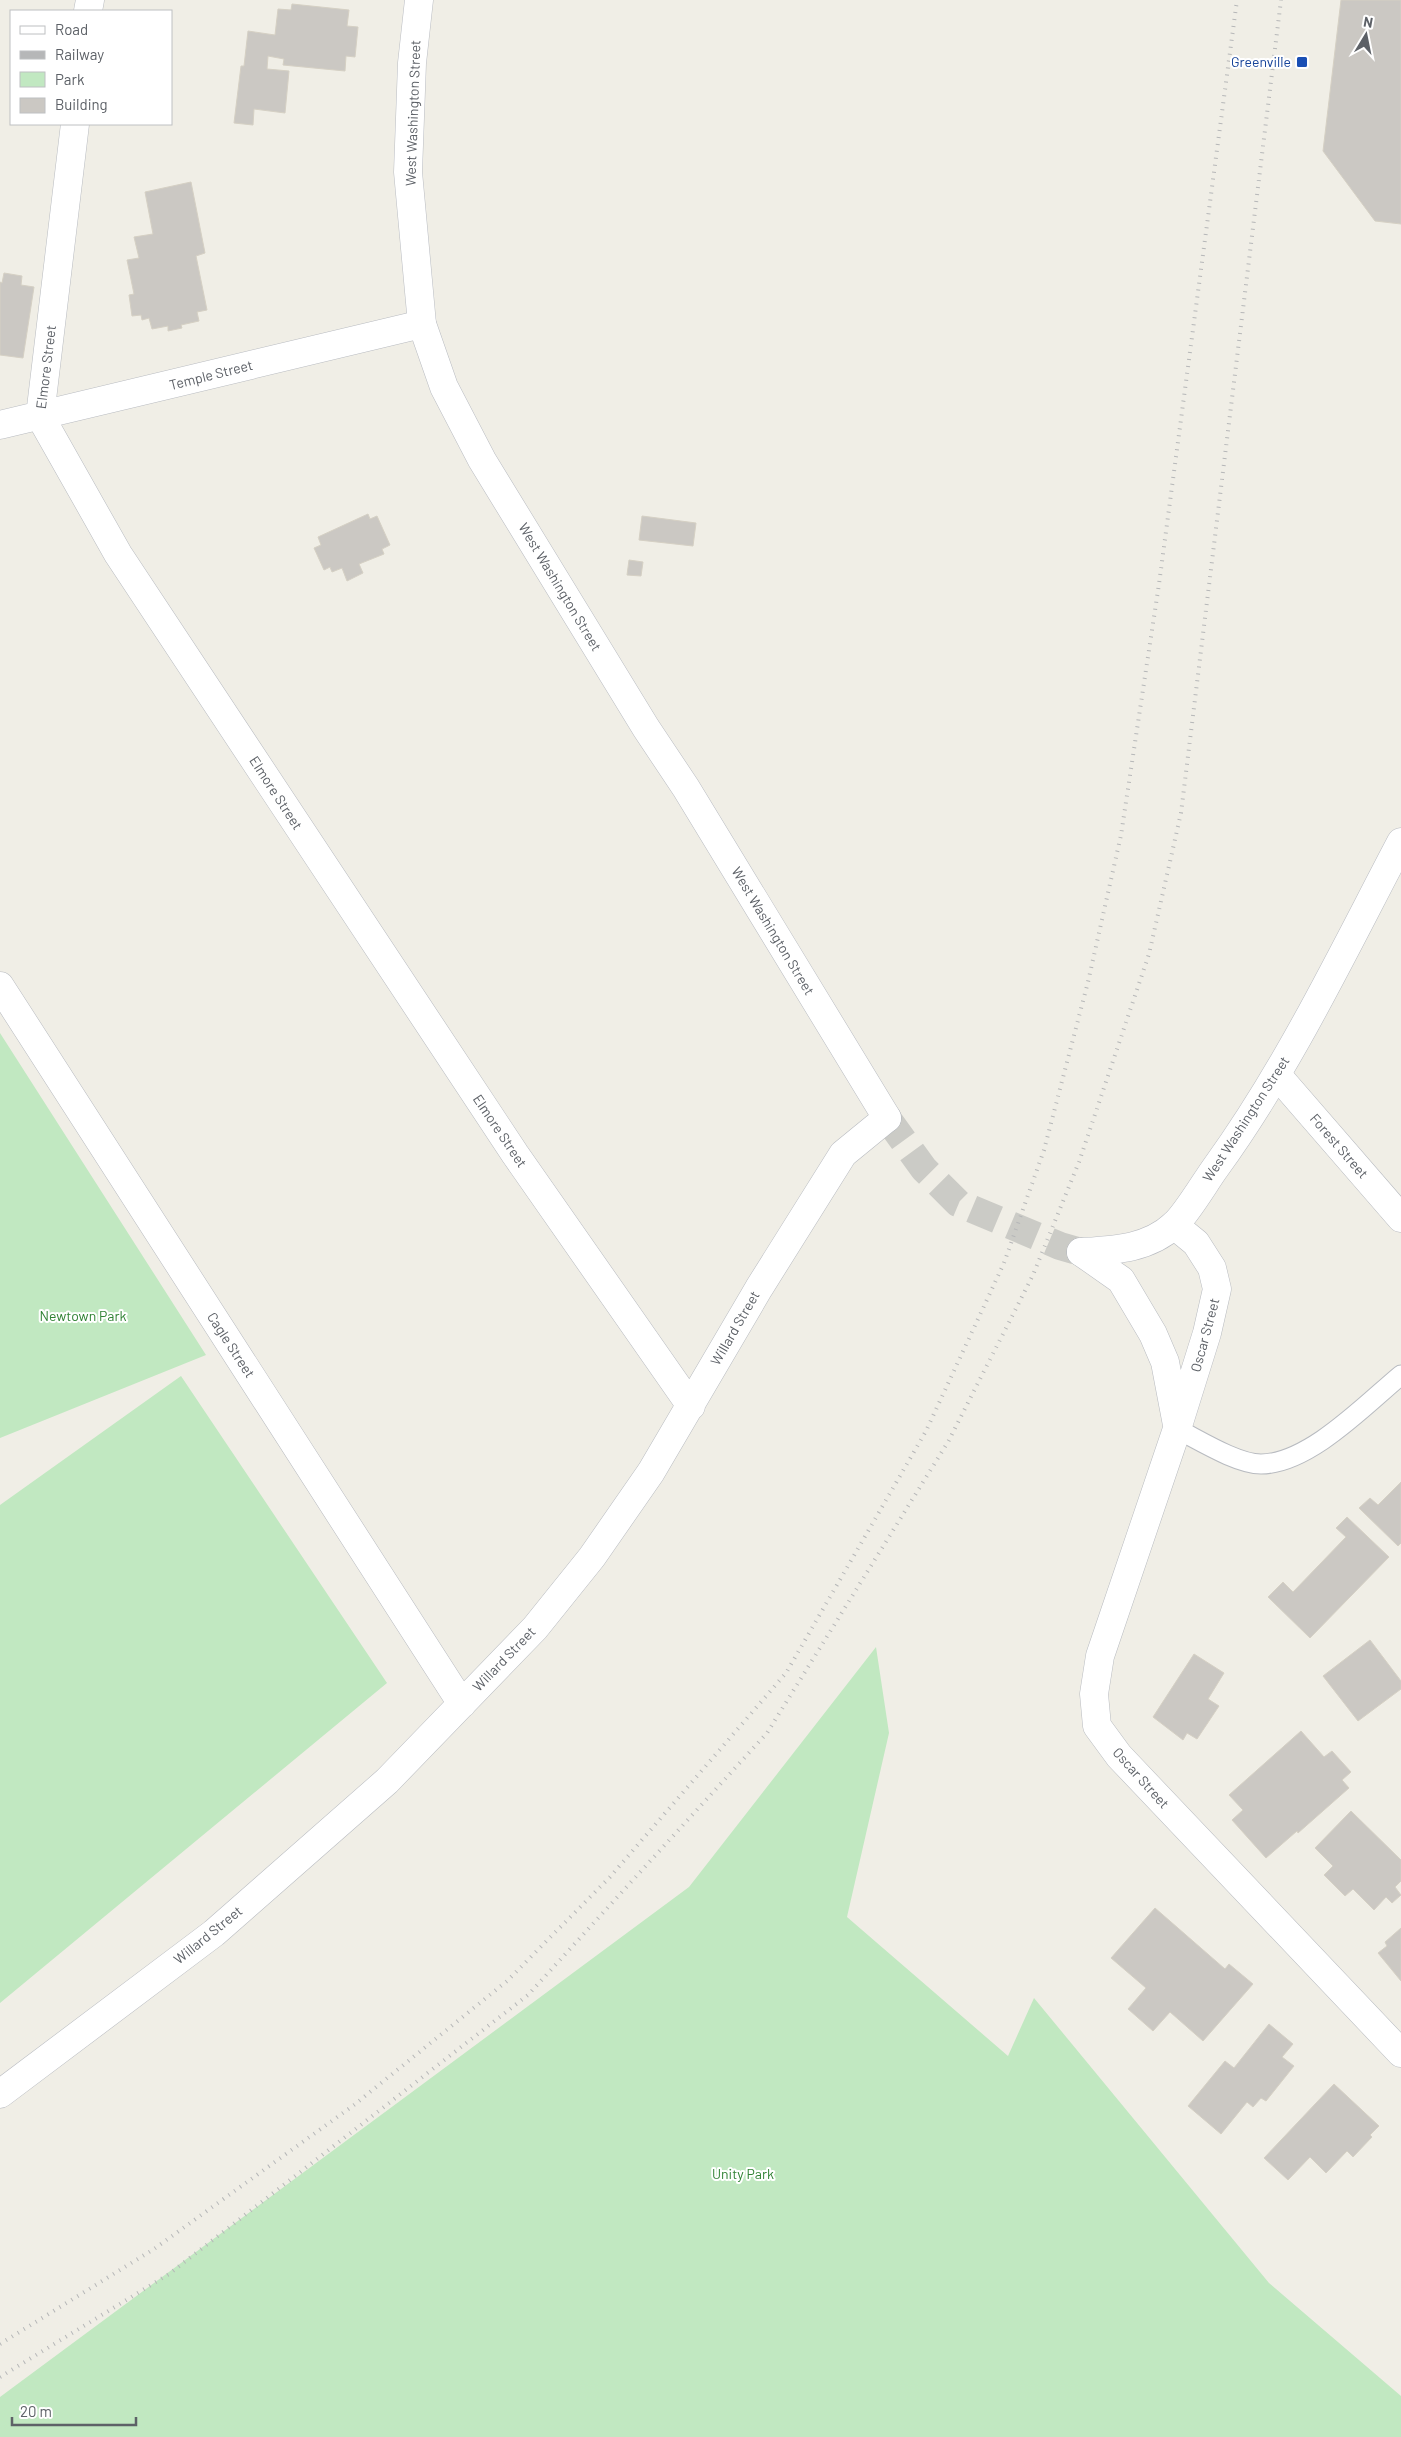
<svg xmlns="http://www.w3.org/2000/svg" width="1401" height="2437" viewBox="0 0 1401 2437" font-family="Barlow,sans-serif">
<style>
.green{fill:#c1e8c1}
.building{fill:#cbc8c3;stroke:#d5d0c4}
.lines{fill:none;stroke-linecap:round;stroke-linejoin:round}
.secondary-tunnel{stroke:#cbcbc6;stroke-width:28;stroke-dasharray:28 14;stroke-linecap:butt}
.lane-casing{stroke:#b8bbc0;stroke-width:21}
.street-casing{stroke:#b8bbc0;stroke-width:29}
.secondary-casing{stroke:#b9bcc2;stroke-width:29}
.lane{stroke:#fff;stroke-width:19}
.street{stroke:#fff;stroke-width:28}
.secondary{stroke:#fff;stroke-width:28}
.rail{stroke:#b6b7b8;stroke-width:4;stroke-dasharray:1 6;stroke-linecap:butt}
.transit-dot{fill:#1a4fb4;stroke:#fff;stroke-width:2}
.labels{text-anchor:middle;stroke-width:4;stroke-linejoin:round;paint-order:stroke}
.transit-label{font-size:14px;fill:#164399;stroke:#fff;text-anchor:end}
.street-label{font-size:14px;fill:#5d6167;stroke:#fff}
.park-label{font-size:14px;fill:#308234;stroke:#fff}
</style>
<rect width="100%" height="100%" fill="#f0eee6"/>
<path class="green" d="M0 1033 206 1355 0 1438Z
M181 1376 387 1683 0 2003V1505Z
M876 1647 889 1733 847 1917 1008 2056 1034 1998 1269 2283 1401 2396V2437H0V2397L689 1887Z"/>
<path class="building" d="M1341 0H1401V224L1375 221 1323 151Z
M292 4 349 10 347 26 358 27 355 57 346 56 345 71 283 65 284 59 268 56 267 69 289 71 285 113 254 109 253 125 234 123 241 66H244L248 31 275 35 278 9 291 10Z
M191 182 205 253 196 256 207 310 197 312 199 321 181 325 182 328 168 331V326L152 329 149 318 142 320 141 315 132 316 129 295 134 294 127 260 139 258 134 237 153 234 145 192Z
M4 273 22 276 21 285 34 287 23 358 0 355V282L2 283Z
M368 514 370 519 377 516 390 545 382 549 384 554 359 564 363 573 347 581 342 568 332 572 330 567 324 570 314 548 321 545 318 537Z
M642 516 696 523 693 546 639 540Z
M629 560 643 562 641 576 627 575Z
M1401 1482V1543L1398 1546 1359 1508 1370 1498 1378 1505Z
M1347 1517 1389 1557 1310 1638 1268 1597 1283 1582 1293 1592 1346 1537 1336 1528Z
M1370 1640 1401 1681V1689L1358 1721 1323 1676Z
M1194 1654 1224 1673 1208 1699 1219 1706 1197 1739 1187 1733 1183 1740 1153 1717Z
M1301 1731 1324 1757 1332 1751 1351 1772 1342 1780 1349 1788 1298 1833 1297 1831 1266 1858 1232 1820 1243 1810 1229 1795Z
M1351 1811 1401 1860V1881L1395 1887 1401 1895 1392 1903 1386 1897 1374 1910 1353 1889 1345 1896 1324 1875 1333 1866 1315 1848Z
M1155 1908 1225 1969 1229 1964 1253 1984 1203 2041 1170 2012 1153 2031 1128 2009 1146 1988 1111 1958Z
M1401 1928V1981L1378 1953 1387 1946 1385 1942Z
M1269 2024 1293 2044 1282 2057 1294 2066 1266 2101 1261 2098 1253 2107 1247 2102 1221 2134 1188 2106 1225 2061 1234 2068Z
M1334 2084 1379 2126 1370 2135 1372 2137 1353 2157 1347 2151 1326 2173 1310 2157 1288 2180 1264 2158Z"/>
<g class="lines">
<path class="secondary-tunnel" d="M887 1118 924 1169 958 1203 1060 1246 1081 1252"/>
<defs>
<path id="lane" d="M1177 1429C1199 1440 1237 1464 1261 1464 1309 1464 1366 1404 1401 1375"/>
<path id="street" d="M88 11 90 0
M75 124 40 416 118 554 515 1154 691 1406
M0 425 422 324
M0 986 462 1704
M1277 1075 1401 1218
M1174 1225 1196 1243 1212 1268 1217 1289 1207 1333 1177 1429 1100 1656 1094 1694 1097 1726 1119 1756 1401 2053
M1081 1252 1121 1280 1153 1334 1165 1362 1177 1425
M0 2094 214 1933 387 1781 535 1628 592 1557 651 1472 759 1288 843 1154 887 1118"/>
<path id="secondary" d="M419 0 412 63 408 172 422 324 444 387 482 460 646 728 686 788 887 1118
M1081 1252C1114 1250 1148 1249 1174 1225 1186 1215 1205 1182 1216 1167 1289 1066 1343 952 1401 842"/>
</defs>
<use href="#lane" class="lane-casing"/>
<use href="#street" class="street-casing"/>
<use href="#secondary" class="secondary-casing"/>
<use href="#lane" class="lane"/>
<use href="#street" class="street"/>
<use href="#secondary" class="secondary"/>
<path class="rail" d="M0 2344 154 2249 354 2105 507 1981 610 1877 786 1673 926 1431 1004 1263 1044 1150 1088 982 1121 835 1159 584 1237 0
M0 2377 169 2274 528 1995 767 1733 948 1442 1033 1275 1079 1162 1149 954 1181 813 1281 0"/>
</g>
<rect class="transit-dot" x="1296" y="56" width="12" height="12" rx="2.5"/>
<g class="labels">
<g class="transit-label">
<text x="1291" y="67">Greenville</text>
</g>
<g class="street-label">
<text transform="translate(413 113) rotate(-88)" y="5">West Washington Street</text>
<text transform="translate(46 367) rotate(-83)" y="5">Elmore Street</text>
<text transform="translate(211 375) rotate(-14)" y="5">Temple Street</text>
<text transform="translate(560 587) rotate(59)" y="5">West Washington Street</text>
<text transform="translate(276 793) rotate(57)" y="5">Elmore Street</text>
<text transform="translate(773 931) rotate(59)" y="5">West Washington Street</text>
<text transform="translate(1246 1119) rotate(-57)" y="5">West Washington Street</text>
<text transform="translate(500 1131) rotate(56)" y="5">Elmore Street</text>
<text transform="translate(1339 1146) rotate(49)" y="5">Forest Street</text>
<text transform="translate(735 1328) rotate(-60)" y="5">Willard Street</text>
<text transform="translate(1205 1335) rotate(-75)" y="5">Oscar Street</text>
<text transform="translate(231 1345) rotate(57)" y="5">Cagle Street</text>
<text transform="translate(504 1659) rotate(-46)" y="5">Willard Street</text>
<text transform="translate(1141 1778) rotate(48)" y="5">Oscar Street</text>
<text transform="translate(208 1935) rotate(-39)" y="5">Willard Street</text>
</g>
<g class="park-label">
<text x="83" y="1321">Newtown Park</text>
<text x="743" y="2179">Unity Park</text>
</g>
</g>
<rect x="10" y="10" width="162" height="115" fill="#ffffff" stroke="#bec0c2"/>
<rect x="20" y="26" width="25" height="8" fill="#ffffff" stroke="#bec0c2"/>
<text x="55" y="35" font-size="15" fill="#5d6167">Road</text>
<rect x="20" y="51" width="25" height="8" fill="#b6b7b8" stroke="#bec0c2"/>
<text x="55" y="60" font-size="15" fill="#5d6167">Railway</text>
<rect x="20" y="72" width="25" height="15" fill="#c1e8c1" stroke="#bec0c2"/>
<text x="55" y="85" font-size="15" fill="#5d6167">Park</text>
<rect x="20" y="98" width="25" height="15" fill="#cbc8c3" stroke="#bec0c2"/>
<text x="55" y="110" font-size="15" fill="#5d6167">Building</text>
<g transform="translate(1366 35) rotate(10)" stroke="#ffffff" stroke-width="4" paint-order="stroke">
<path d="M0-4L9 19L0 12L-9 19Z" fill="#5d6167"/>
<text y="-8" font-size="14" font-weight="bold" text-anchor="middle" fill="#5d6167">N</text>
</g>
<path d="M12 2417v8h124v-8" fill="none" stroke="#5d6167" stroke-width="2.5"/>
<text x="20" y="2417" font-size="15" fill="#5d6167" stroke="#ffffff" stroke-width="4" paint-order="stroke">20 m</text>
</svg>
